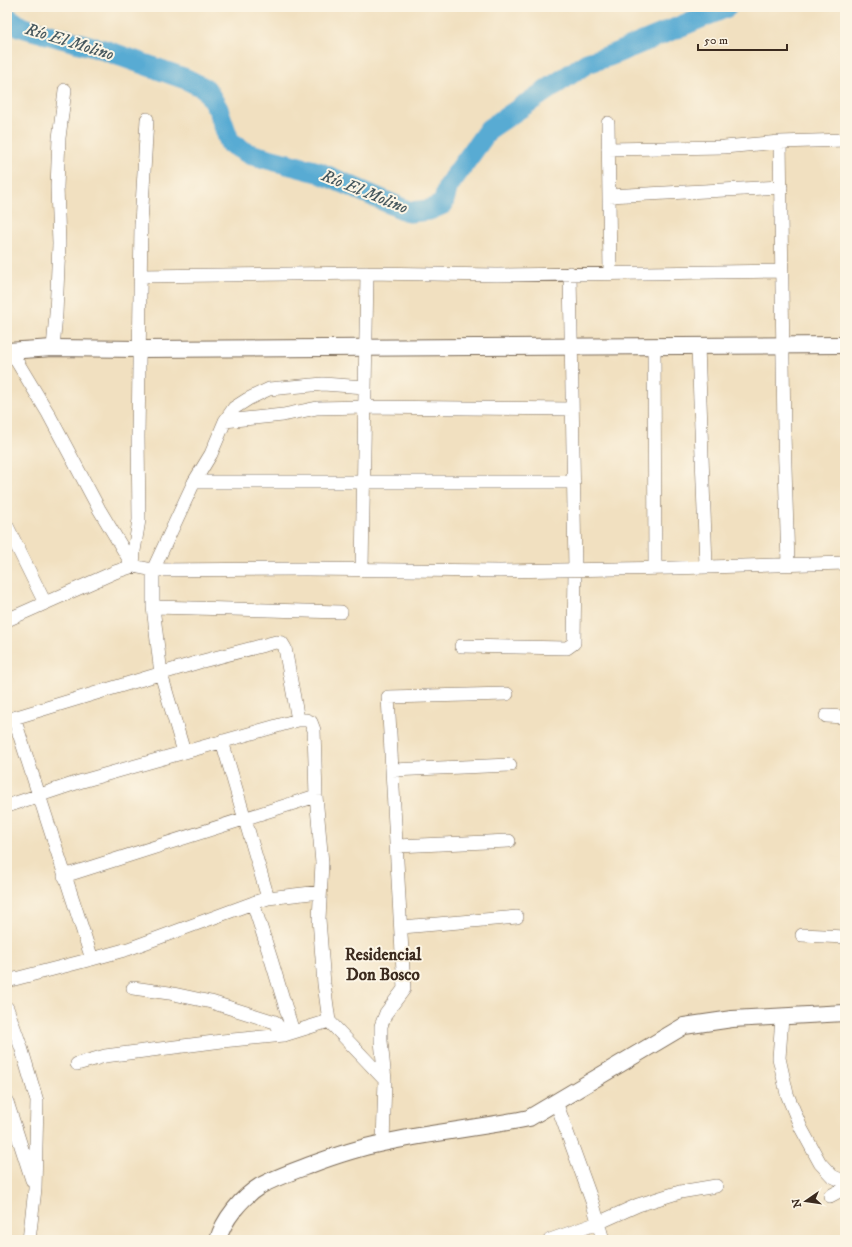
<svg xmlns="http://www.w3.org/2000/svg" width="852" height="1247" viewBox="0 0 852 1247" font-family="'IM FELL DW Pica',serif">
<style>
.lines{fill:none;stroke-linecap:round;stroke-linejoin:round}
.river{stroke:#58abd3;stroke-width:21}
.minor-casing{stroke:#7b6a57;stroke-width:14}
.tertiary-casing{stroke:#7b6a57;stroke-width:18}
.minor{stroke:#fff;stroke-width:13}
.tertiary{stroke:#fff;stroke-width:16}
.labels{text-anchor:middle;stroke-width:4;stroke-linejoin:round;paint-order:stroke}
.water-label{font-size:17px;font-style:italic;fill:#45575d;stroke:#fcf5e5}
.neighbourhood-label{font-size:17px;font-weight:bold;fill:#3b2a1e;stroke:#fcf5e5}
</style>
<rect width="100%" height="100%" fill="#fcf5e5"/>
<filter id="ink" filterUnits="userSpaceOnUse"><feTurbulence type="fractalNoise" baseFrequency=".025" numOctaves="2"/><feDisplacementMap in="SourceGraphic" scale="8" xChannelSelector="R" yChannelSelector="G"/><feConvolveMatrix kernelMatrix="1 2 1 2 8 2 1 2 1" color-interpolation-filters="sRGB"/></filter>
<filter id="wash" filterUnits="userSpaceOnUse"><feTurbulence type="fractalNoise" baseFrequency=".012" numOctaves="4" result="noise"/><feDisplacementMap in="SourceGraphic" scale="16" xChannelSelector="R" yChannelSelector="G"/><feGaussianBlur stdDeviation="0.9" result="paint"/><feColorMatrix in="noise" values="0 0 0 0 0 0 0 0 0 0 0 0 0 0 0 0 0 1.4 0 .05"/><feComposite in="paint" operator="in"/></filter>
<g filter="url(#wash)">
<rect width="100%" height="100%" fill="#f1e0c0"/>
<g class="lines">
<path class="river" d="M7 17 21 27 104 50 186 79 206 89 218 109 230 143 249 154 318 172 410 212 429 210 443 204 448 186 489 129 587 63 609 56 727 7"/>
</g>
</g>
<g filter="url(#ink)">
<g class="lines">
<defs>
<path id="minor" d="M608 123 610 273
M780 142 784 434 788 564
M608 149 724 147 780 142 845 140
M609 196 781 187
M141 276 367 273 497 275 782 271
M654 346 655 568
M698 346 706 566
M53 348 56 314 59 244 57 187 59 138 65 90
M10 350 48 413 99 509 133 566
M225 421 283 415 317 408 365 407 572 409
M194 482H574
M7 526 45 603
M133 566 134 551 139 520 138 437 141 224 147 119
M362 569 367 273
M153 607 341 612
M7 620 115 572 133 566 153 570 306 569 500 571 672 568 845 563
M461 646 567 648 574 643 575 569 570 273
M826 716 845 717
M14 718 92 959
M7 720 199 662 276 642 282 643 285 648 298 720
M222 741 268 898
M184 752 161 674 153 607V570L194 482 211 454 225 421 234 408 248 399 269 389 323 384 365 387
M392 770 510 765
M7 806 79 782 298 720H306L311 722 314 730 316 796 322 863 319 919 324 984 329 1021 385 1080
M397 846 509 841
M64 876 316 796
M253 903 271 959 293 1032
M402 927 517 917
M802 935 845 937
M7 981 92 959 128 949 253 903 268 898 320 892
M133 988 169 993 211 1002 275 1022 284 1035
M7 1008 21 1047 37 1101 35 1189 29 1240
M782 1017 779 1058 787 1094 801 1128 820 1163 832 1176 845 1182
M77 1064 105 1056 222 1041 284 1035 329 1021
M7 1102 32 1180
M556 1102 593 1204 603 1240
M383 1143 385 1080 381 1041V1026L386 1013 404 989 388 697 507 694
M830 1196 845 1188
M550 1240 598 1223 638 1205 680 1192 716 1186"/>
<path id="tertiary" d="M7 351 53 348 140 349 845 345
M218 1240C223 1220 242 1197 260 1186 274 1178 294 1171 310 1165 334 1156 358 1148 383 1143 431 1132 481 1128 529 1118L684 1026 732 1019 845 1013"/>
</defs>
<use href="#minor" class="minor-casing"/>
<use href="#tertiary" class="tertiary-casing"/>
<use href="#minor" class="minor"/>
<use href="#tertiary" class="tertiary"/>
</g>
</g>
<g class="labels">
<g class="water-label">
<text transform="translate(70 41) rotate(17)" y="6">Río El Molino</text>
<text transform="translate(365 191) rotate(22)" y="6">Río El Molino</text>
</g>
<g class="neighbourhood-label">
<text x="383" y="960">Residencial<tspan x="383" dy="20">Don Bosco</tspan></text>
</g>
</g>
<rect width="852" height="1247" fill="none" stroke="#fcf5e5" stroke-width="24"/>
<g transform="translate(806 1201) rotate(257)" stroke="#fcf5e5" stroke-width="3" paint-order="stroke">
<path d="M0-3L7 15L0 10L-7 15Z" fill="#3b2a1e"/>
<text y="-6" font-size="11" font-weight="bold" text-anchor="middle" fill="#3b2a1e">N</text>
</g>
<path d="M698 44v6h89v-6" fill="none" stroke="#3b2a1e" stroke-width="2"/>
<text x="704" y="44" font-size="12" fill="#3b2a1e" stroke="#fcf5e5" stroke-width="3" paint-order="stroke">50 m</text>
</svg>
